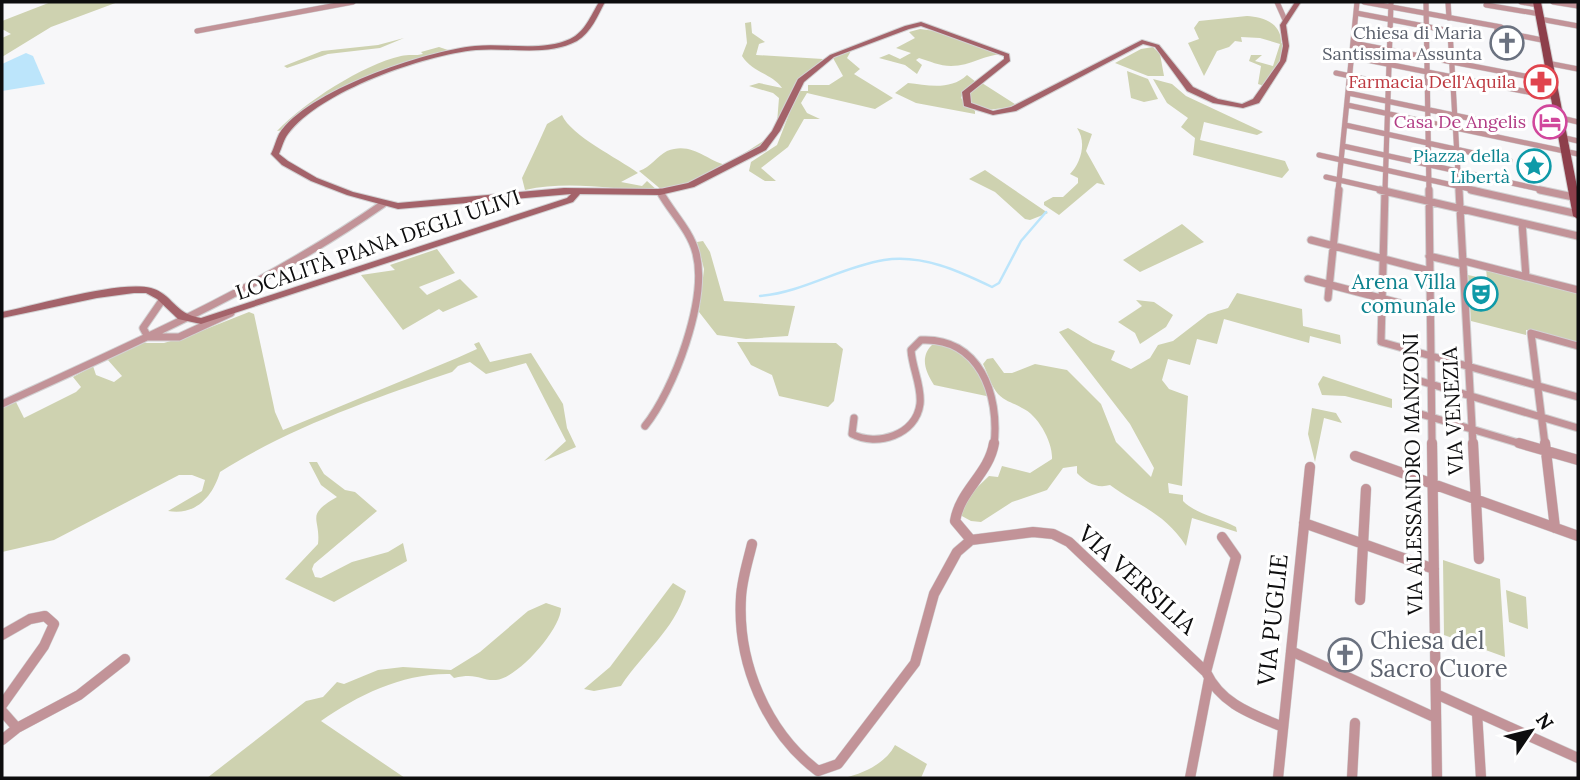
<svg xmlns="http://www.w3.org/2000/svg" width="1580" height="780" viewBox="0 0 1580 780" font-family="Lora,serif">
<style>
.green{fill:#ced2b0}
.water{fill:#bce5fb}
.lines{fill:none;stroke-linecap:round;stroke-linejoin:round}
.stream{stroke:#bce5fb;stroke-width:2.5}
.minor-far2-casing{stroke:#d2d2d3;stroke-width:6}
.minor-far1-casing{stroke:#d2d2d3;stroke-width:9}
.minor-casing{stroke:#d2d2d3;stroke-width:11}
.secondary-casing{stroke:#d2d2d3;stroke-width:2}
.primary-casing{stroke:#d2d2d3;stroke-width:2}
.minor-far2{stroke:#c29398;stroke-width:5}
.minor-far1{stroke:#c29398;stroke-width:7}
.minor{stroke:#c29398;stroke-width:10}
.secondary{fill:#a4636a;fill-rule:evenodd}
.primary{fill:#8d3f4b;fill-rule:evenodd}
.labels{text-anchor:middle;stroke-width:6;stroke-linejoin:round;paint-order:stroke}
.far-worship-label{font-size:18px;fill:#5b616d;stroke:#fff;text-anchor:end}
.far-health-label{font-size:18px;fill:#be3a42;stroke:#fff;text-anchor:end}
.far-hotel-label{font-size:18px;fill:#b23c85;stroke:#fff;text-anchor:end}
.far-culture-label{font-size:18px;fill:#0d838f;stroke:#fff;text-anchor:end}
.street-label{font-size:21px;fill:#0d0d0e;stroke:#fff}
.culture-label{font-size:21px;fill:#0d838f;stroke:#fff;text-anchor:end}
.near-street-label{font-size:24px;fill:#0d0d0e;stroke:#fff}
.near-worship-label{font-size:24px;fill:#5b616d;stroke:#fff;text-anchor:start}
</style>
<rect width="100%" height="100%" fill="#f7f7f9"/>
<path class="green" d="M51 2H118L51 27 2 57V38L11 34 2 29V21Z
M1247 16C1263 17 1282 23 1281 43L1285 44 1284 56 1264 86 1258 84 1261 66 1249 61 1251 55H1262L1255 61 1273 66 1280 44 1260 38 1241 37 1242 42 1235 41 1229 47 1217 51 1204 76 1188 43 1199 39 1194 28 1199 21Z
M751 22 752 33 765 42 759 44 756 55 823 59 795 84 777 123 779 98 773 93 749 86 759 83 782 88C773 74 753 73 742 56L747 43 745 23Z
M920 29 943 32 1004 54C985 54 971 66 951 66 940 66 929 61 919 58L916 60 922 65 917 74 905 65 879 58 889 54 900 59 911 53 896 48 915 38 909 32Z
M404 38 380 48 328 54 287 68 284 66 322 51 378 45Z
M439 47 448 50 350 84 320 100 284 130 277 131C305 102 362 65 401 56 408 54 416 56 423 54L421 52Z
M1153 47 1160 54 1164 76H1148L1115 63 1141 49Z
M851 51 847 58 860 69 854 74 893 98 875 109 807 93 801 103 807 113 820 119H804L788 147 761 168 776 181H765L749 171 751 162 777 145 798 91H808V85H829L843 76 833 58Z
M1127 71 1148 79 1158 99 1144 102 1131 98Z
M967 75 976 82 964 90 961 98 975 111V114L916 103 895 93 908 83C927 85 950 91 967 75Z
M1153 79 1172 84 1186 96 1263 132 1257 135 1204 122 1200 140 1285 161 1289 170 1282 178 1193 155 1195 138 1181 127 1188 118 1167 103Z
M982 83 1018 106 988 110 970 104 967 94Z
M562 115C571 136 618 158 638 173L621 182 642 186 647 181 658 191C613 190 571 180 525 190L522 178 538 144 547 124Z
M1077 128 1092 134 1086 151 1105 185 1097 183 1059 215 1044 205V202L1053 197H1063L1078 183V178L1070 174C1081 163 1087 142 1077 128Z
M771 136 770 140 710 177 663 191 639 171C651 167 657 156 667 151 692 141 707 161 726 165Z
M985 170 1048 213 1030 220 1025 219 995 192 969 179Z
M1182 224 1204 242 1140 272 1123 260Z
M703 241 710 252 724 301 795 306 788 336 746 339 717 335 699 312 704 269 697 242Z
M437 249 455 273 419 287 427 295 460 279 478 297 443 312 439 309 403 330 361 275 395 270 390 265Z
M1486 268 1578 291V344L1526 330V335L1471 321 1468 275 1487 279Z
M1237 293 1302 309 1303 326 1340 335 1341 344 1310 336 1309 343 1224 319 1217 344 1197 339 1190 365 1168 359 1162 380 1169 389 1188 396 1182 486 1168 483 1169 493 1183 495V501C1197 515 1218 517 1236 527L1237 532 1192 518 1186 546C1165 513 1140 507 1110 485 1096 489 1086 482 1077 473V466L1063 468 1047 490 1012 502 981 522 971 521 960 515 961 503 989 476 998 477 1002 466 1030 473 1052 459C1053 442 1038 415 1022 408 1014 403 1006 402 998 394 991 386 988 374 983 364L987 359 993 358 1004 373H1012L1035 364 1067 370 1101 404 1116 442 1151 477 1154 468 1130 424 1059 332 1068 328 1093 343 1115 351 1111 360 1131 369 1150 358 1158 345 1173 341 1208 314 1228 308Z
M1136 300 1154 302 1173 315 1166 327 1140 344 1135 333 1118 322 1142 306Z
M249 312 254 314 275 412 283 430 457 358 477 349 474 344 479 342 490 362 531 353 563 404 567 428 576 447 544 461 566 441 526 363 486 374 470 362 458 366 452 372C372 399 291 427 220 472 213 496 196 516 168 511L202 491 205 480 192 475H179L54 540 2 552V406L15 400 24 418 76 392 81 387 73 377 93 366 96 375 114 382 122 376 107 359 143 343H164L191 335Z
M947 341 975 367 991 397 934 385C925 371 919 356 934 343Z
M737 342 836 343 843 349 834 401 828 407 779 396 772 375 751 365Z
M1323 376 1392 399V408L1345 396 1322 395 1318 384Z
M1312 408 1336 413 1342 423 1324 418 1315 462 1308 434Z
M309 462H317L324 474 345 490 355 492 377 511 314 564 312 569 315 577 321 578 352 562 388 552 403 543 407 561 334 602 285 579 318 544C321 517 304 516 337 497L321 485Z
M1443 560 1500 579 1505 657 1444 635Z
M673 583 686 591C673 632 644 651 621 686L594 691 584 689 610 667Z
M1506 590 1526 597 1528 629 1509 622Z
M546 603 561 608C561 629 518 678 496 680 480 681 478 672 454 678L450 674C403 673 358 695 321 721L405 778H207L306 701 323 697 337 682 344 684 378 670 403 667 451 670 480 652 528 611Z
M895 745 927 764 921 778H844C864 773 885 764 895 745Z"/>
<path class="water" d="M26 53 33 56 45 84 2 91V64Z"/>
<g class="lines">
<path class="stream" d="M760 296C804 292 841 267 884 260 922 254 959 271 992 287L999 283 1021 241 1046 212"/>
<defs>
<path id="minor-far2" d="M1277 2 1285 20
M1364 2 1501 27
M1426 2 1429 191
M1448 2 1449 18
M1521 2 1538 5
M1553 2 1578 6
M1486 5 1540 14
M1356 13 1450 31 1459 191
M1540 19 1578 26
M1497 28V31L1542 40
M197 31 353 2
M1353 43 1551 81
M1352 57 1553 97
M1547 63 1578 69
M1336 73 1388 84
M1348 93 1492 123
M1347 105 1578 154
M1557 117 1578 122
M1345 125 1510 161
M1561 137 1578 141
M1343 146 1548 191
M1319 155 1479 191
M1326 177 1387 191
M1338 191 1357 2
M1385 191 1391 2"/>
<path id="minor-far1" d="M1380 190 1578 236
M1385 190 1381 342 1578 397
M1429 190 1432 445
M1459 190 1473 445
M1471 190 1578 214
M1540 190 1578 198
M1522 223 1526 277
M1311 240 1430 271
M1429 256 1463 264
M1464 261 1578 290
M1308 279 1430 311
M1328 298 1339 190
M163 299 143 328 148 337H179L231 313
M1407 377 1578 428
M2 404C133 344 264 287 383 204
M1414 412 1525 445
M854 418 852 434C877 447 916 435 920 404 922 386 912 368 911 350L921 340C979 337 1000 394 994 445
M645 426C674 390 708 299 696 253 690 230 671 212 660 192
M1545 445 1531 333 1578 346"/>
<path id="minor" d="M1432 443 1437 778
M1473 443 1479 559
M1519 443 1578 460
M1545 443 1555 528
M1355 456 1578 536
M1304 523 1434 569
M971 540 955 521C960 490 989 474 994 443
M752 544C748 561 742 579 741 597 737 662 766 732 818 771L838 764 915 663 934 594 957 552 971 540 1033 532 1053 534 1069 542 1206 672C1221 704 1252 714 1283 727
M1360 600 1366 489
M2 635 30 619 45 616 54 624 44 646 2 705
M1291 651 1436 718
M1206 672 1236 557 1222 537
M1436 694 1578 758
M2 711 17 728 79 695 125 659
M1477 713 1481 778
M2 740 17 728
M1190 778 1209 679
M1278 778 1310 467
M1352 778 1355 723"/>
<path id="secondary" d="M599 2H605C598 15 591 33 577 41 547 57 509 47 476 50 424 55 320 91 288 134 284 139 282 147 279 154L288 161 317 178 353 192 398 203 564 188 660 189 688 183 760 146 772 131 798 79 830 55 905 26 921 22 1009 54 1010 61 970 93 971 103 993 111 1011 107 1142 40 1159 45 1193 87 1218 99 1242 104 1253 99 1280 61 1283 46 1280 25 1295 2H1301L1286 25 1289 46 1286 61 1259 103 1243 108 1213 103 1187 91 1155 47 1143 44 1016 111 993 115 964 106 962 92 1004 59V56L921 26 909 29 834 57 804 82 780 131 766 150 694 187 660 195 580 194 573 202 201 324 178 319 157 299 146 293H134L97 298 2 318V312C37 305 120 280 151 288 173 294 174 314 201 318L567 198 571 194 398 209 347 195 311 181 282 165 271 154C274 148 276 140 279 134 306 91 425 51 475 46 506 43 541 52 570 39 585 32 591 15 599 2Z"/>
<path id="primary" d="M1533 2H1541L1578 192V219L1573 216Z"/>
</defs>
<use href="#minor-far2" class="minor-far2-casing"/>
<use href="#minor-far1" class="minor-far1-casing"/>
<use href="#minor" class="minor-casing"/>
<use href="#secondary" class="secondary-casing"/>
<use href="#primary" class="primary-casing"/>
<use href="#minor-far2" class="minor-far2"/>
<use href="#minor-far1" class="minor-far1"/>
<use href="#minor" class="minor"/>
<use href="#secondary" class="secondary"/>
<use href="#primary" class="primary"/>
</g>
<defs>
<symbol id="church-ring" viewBox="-11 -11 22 22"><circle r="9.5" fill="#fff" stroke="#6b7280" stroke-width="1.5"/><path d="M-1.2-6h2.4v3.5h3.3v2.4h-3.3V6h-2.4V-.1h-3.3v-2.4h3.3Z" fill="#6b7280"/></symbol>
<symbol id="pharmacy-ring" viewBox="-11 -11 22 22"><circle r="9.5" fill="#fff" stroke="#e0444e" stroke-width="1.5"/><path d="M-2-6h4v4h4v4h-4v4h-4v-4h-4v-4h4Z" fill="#e0444e"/></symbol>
<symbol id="hotel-ring" viewBox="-11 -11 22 22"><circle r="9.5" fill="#fff" stroke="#d1479c" stroke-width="1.5"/><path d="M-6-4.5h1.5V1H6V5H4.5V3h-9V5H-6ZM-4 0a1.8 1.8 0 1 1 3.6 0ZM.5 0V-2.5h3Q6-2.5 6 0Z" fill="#d1479c"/></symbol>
<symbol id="sight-ring" viewBox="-11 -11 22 22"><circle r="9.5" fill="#fff" stroke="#0f9aa8" stroke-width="1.5"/><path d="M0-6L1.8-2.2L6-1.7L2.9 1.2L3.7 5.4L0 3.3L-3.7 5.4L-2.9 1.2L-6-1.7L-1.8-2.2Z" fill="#0f9aa8"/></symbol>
<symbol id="theatre-ring" viewBox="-11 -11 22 22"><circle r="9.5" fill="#fff" stroke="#0f9aa8" stroke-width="1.5"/><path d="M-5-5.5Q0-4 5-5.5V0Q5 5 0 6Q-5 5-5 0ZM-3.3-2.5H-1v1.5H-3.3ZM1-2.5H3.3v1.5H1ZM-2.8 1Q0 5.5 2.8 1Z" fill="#0f9aa8"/></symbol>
</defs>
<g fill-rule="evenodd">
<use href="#church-ring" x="1488" y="24" width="38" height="38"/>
<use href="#pharmacy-ring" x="1522" y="63" width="38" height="38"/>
<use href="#hotel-ring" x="1531" y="103" width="38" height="38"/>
<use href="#sight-ring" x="1515" y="147" width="38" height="38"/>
<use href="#theatre-ring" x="1462" y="275" width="38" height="38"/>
<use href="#church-ring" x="1326" y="636" width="38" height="38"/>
</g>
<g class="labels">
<g class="far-worship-label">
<text x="1482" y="39">Chiesa di Maria<tspan x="1482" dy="21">Santissima Assunta</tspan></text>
</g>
<g class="far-health-label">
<text x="1516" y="88">Farmacia Dell'Aquila</text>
</g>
<g class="far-hotel-label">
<text x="1526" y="128">Casa De Angelis</text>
</g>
<g class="far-culture-label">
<text x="1510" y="162">Piazza della<tspan x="1510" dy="21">Libertà</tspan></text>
</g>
<g class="street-label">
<text transform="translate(378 245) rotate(-19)" y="7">LOCALITÀ PIANA DEGLI ULIVI</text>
<text transform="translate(1453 411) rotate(-93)" y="7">VIA VENEZIA</text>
<text transform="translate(1413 474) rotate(-91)" y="7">VIA ALESSANDRO MANZONI</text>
</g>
<g class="culture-label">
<text x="1456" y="289">Arena Villa<tspan x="1456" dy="24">comunale</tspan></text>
</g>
<g class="near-street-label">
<text transform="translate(1137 580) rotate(42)" y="8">VIA VERSILIA</text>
<text transform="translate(1273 620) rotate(-84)" y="8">VIA PUGLIE</text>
</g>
<g class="near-worship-label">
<text x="1370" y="649">Chiesa del<tspan x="1370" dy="28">Sacro Cuore</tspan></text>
</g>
</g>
<rect width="1580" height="780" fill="none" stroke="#0d0d0e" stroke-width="7"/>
<g transform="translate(1531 731) rotate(55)" stroke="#ffffff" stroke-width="5" paint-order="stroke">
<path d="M0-5L12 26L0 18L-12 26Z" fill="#0d0d0e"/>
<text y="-10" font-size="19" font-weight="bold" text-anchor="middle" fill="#0d0d0e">N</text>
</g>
</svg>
